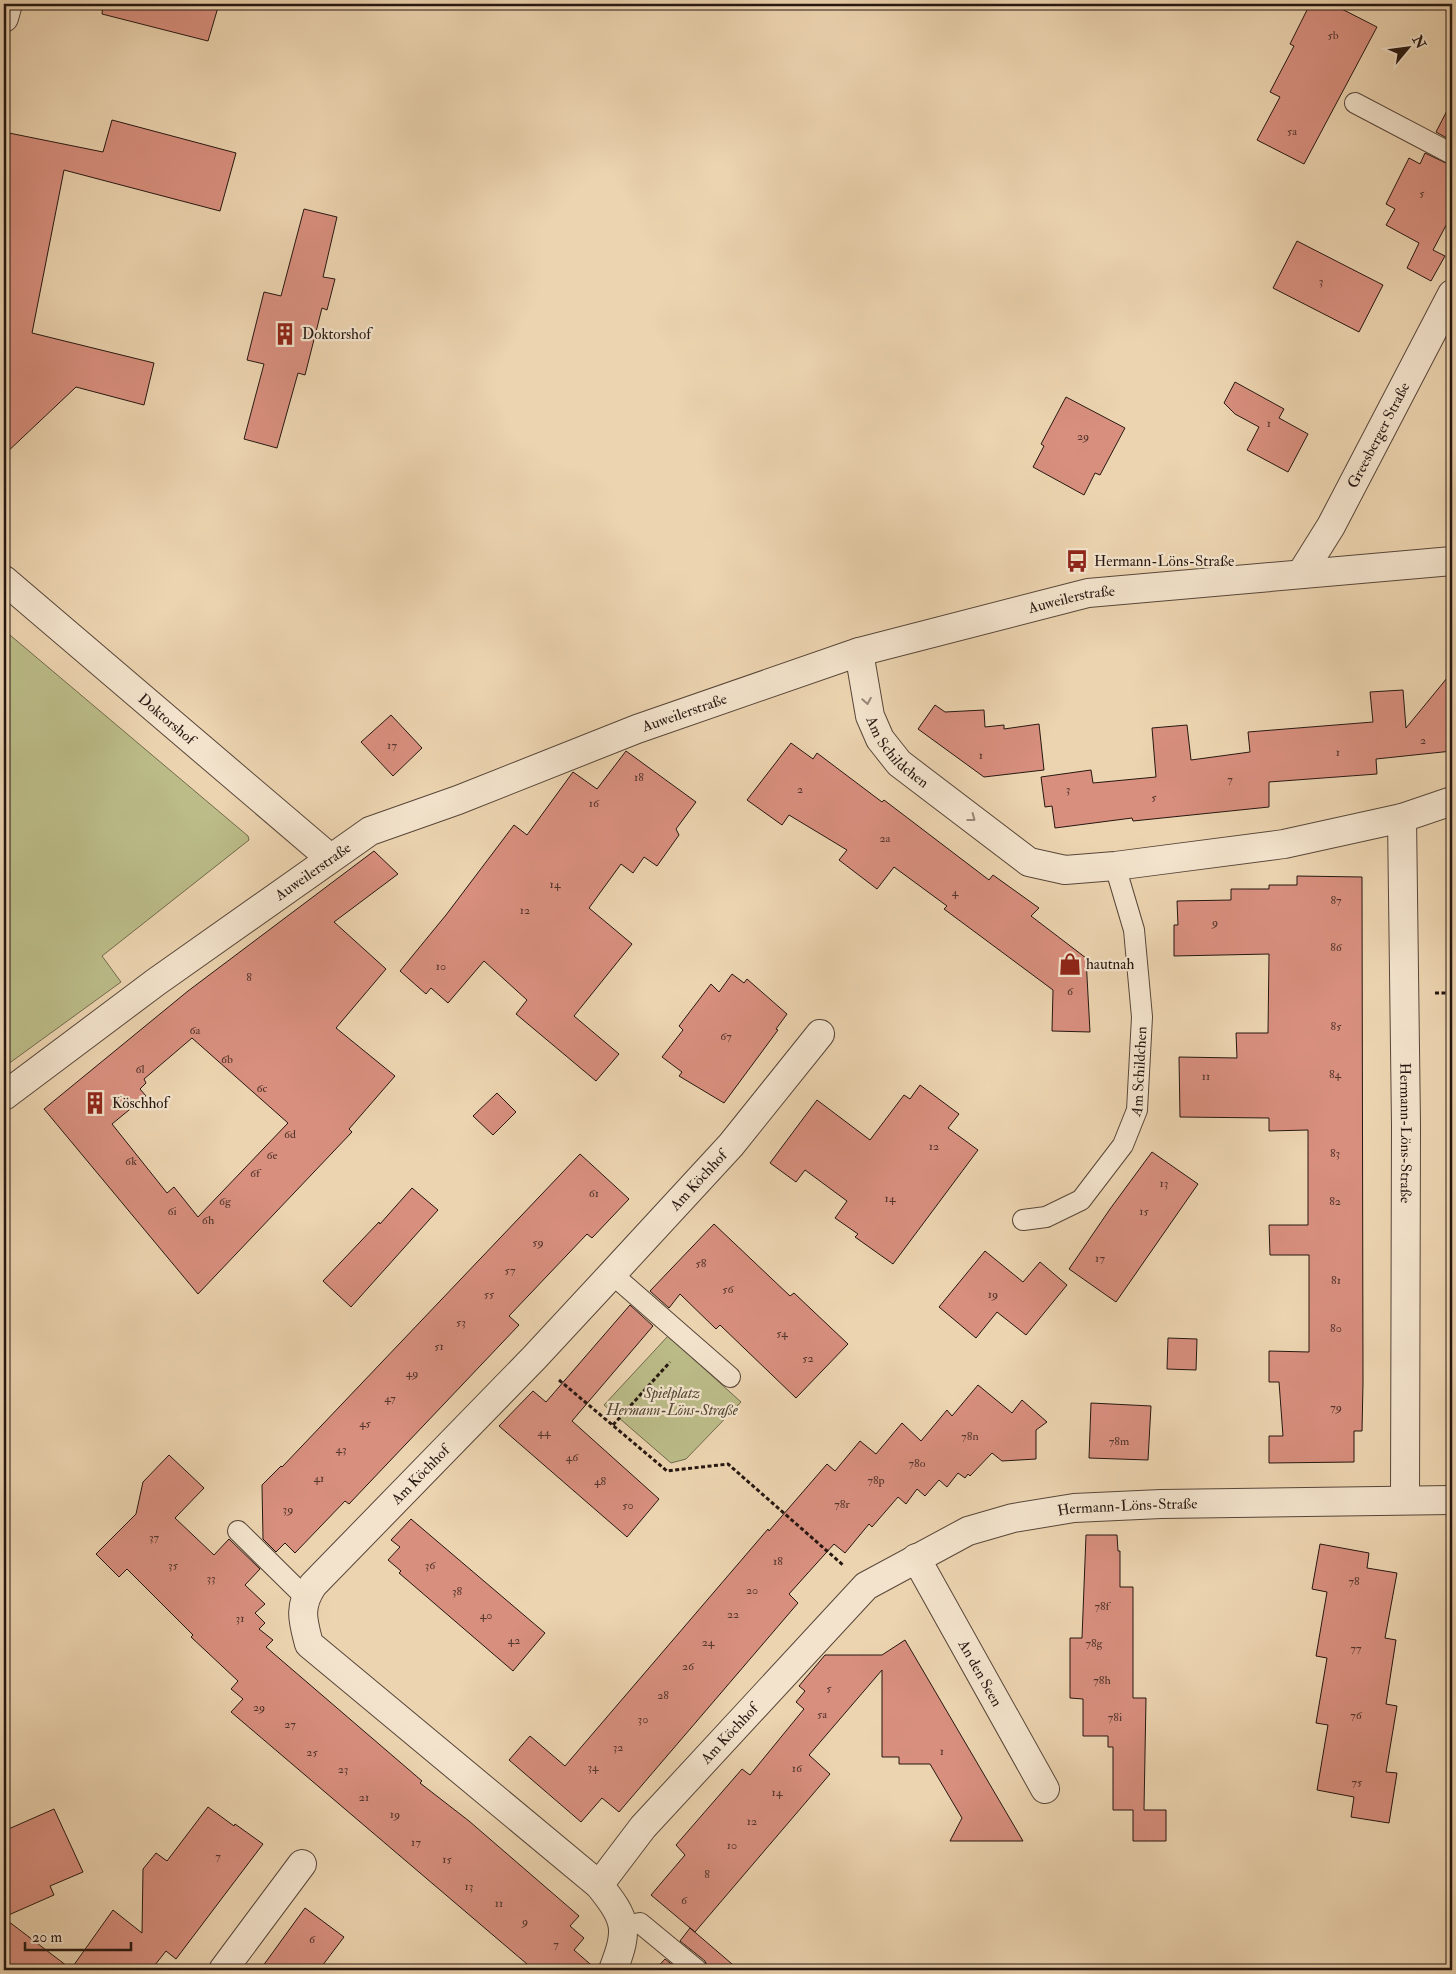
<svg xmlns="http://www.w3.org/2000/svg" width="1456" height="1974" viewBox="0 0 1456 1974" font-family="'IM FELL Double Pica',serif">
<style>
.green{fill:#bbbc88;stroke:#706a4c}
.building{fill:#d88f7e;stroke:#261711;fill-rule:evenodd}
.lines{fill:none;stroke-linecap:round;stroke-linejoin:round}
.service-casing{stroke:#584639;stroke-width:22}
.minor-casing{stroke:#584639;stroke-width:30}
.tertiary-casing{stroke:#584639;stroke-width:30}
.path{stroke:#261711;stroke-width:3;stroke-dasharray:4 2.5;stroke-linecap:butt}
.service{stroke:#f3e3cc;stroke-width:20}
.minor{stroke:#f3e3cc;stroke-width:28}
.tertiary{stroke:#f3e3cc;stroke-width:28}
.oneway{stroke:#978778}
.labels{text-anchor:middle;stroke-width:4.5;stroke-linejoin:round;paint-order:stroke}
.number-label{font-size:12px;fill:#52352c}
.poi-label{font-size:15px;fill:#261711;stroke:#f3e3cc;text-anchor:start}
.street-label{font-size:15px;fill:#261711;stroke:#f3e3cc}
.park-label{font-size:15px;font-style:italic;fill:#534935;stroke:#f3e3cc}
</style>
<rect width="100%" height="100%" fill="#ecd4b0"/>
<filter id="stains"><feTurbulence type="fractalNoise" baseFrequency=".004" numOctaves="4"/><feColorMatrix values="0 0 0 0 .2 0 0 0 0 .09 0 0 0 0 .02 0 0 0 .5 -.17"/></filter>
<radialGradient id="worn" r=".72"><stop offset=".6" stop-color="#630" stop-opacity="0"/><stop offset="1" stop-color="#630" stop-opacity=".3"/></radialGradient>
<path class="green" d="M4 630 248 836 249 840 102 956 121 982 4 1067Z
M668 1336 741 1402 686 1459 671 1463 604 1405Z"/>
<path class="building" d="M103 4H219L208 41 102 14Z
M1310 4H1332L1377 27 1304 164 1257 140 1280 97 1270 92 1294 46 1290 44Z
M1452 101V141L1436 132Z
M112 120 236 153 220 211 64 170 32 333 154 363 144 405 76 387 4 455V132L103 152Z
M1425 153 1452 166V214L1433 250 1445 256 1431 281 1407 268 1419 243 1386 225 1395 209 1386 204 1409 158 1420 164Z
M304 209 337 217 323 277 335 279 327 310 322 308 305 375 298 373 277 448 244 439 264 364 247 360 264 292 281 296Z
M1297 241 1383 285 1359 332 1273 288Z
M1235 382 1284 409 1279 418 1308 434 1288 472 1247 450 1259 427 1235 414 1224 403Z
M1066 397 1125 428 1100 475 1095 473 1084 495 1033 467 1044 446 1041 444Z
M1452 672V751L1376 759 1377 774 1269 782V807L1133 821 1132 818 1055 828 1052 806 1045 807 1041 777 1091 770 1093 783 1156 777 1152 728 1187 725 1191 760 1250 752 1248 732 1373 722 1370 692 1403 690 1406 728Z
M935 705 945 712 984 710 985 727 1004 725V729L1039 724 1044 770 984 777 918 729Z
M391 715 422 748 393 776 361 742Z
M791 743 813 759 817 753 882 802 884 800 989 880 993 875 1039 908 1031 916 1086 958 1090 1032 1052 1031 1053 990 944 909 947 906 894 867 877 889 839 860 847 850 789 815 782 825 747 800Z
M626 751 696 802 676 829 679 835 657 866 644 857 633 873 621 864 589 908 632 944 574 1016 619 1054 596 1081 516 1014 527 1000 484 961 448 1003 431 988 426 994 400 971 446 915 514 825 527 835 573 772 597 789Z
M374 851 398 874 334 922 386 969 336 1028 395 1076 349 1129 352 1132 198 1294 44 1109 188 991ZM192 1038 288 1123 198 1217 174 1187 167 1193 112 1124 146 1096 140 1089 146 1083 144 1079Z
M1297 876 1362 877 1363 1383 1362 1431H1354V1462L1269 1463V1436H1283L1279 1382H1269V1351L1309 1352V1255H1270L1269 1225H1308V1130L1269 1131V1118L1180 1117 1179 1057 1237 1058 1236 1033H1268L1269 954 1174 956V925H1178L1177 901 1231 900V889H1269V885H1297Z
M732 974 744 983 747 979 787 1014 776 1029 778 1030 724 1103 679 1076 682 1072 662 1057 683 1030 679 1026 711 984 719 992Z
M920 1085 959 1114 948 1128 978 1150 893 1264 855 1237 858 1234 835 1218 847 1201 805 1170 796 1182 770 1163 817 1100 870 1140 904 1095 910 1099Z
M497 1093 516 1112 493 1135 473 1116Z
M1152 1152 1198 1184 1116 1302 1069 1269 1110 1209Z
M580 1154 629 1199 592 1238 587 1234 509 1316 519 1325 349 1504 345 1501 295 1553 285 1543 276 1552 263 1539 262 1485 281 1466 282 1467Z
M412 1188 438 1210 351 1307 323 1281 379 1222 380 1224Z
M714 1224 790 1296 794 1293 848 1344 796 1398 720 1325 716 1329 680 1294 669 1308 650 1291Z
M985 1251 1023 1282 1040 1262 1067 1285 1026 1335 997 1312 976 1338 939 1307Z
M630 1305 653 1326 572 1421 659 1499 627 1537 499 1426 533 1391 546 1402Z
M1168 1338 1197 1339 1196 1370 1167 1369Z
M978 1385 1012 1413 1022 1400 1047 1422 1036 1430V1459L1002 1461 992 1453 970 1476 968 1474 965 1478 958 1473 947 1487 939 1480 925 1496 917 1489 906 1504 898 1497 872 1527 869 1524 845 1553 834 1544 789 1594 798 1603 619 1812 602 1798 581 1822 509 1760 530 1736 565 1766 768 1529 769 1531 827 1464 835 1471 860 1441 876 1454 902 1423 921 1441 947 1410 952 1416Z
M1091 1403 1151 1406 1148 1460 1089 1458Z
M169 1455 204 1488 175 1518 214 1555 229 1539 260 1569 245 1585 265 1604 255 1613 265 1623 259 1629 273 1640 266 1647 422 1781 420 1783 469 1821 579 1916 570 1926 584 1938 574 1950 597 1970H534L231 1712 243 1699 231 1689 238 1681 191 1637 193 1635 127 1569 119 1577 96 1554 136 1514 143 1482Z
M411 1519 545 1633 513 1671 399 1573 401 1571 388 1560 400 1547 391 1540Z
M1086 1535H1117L1118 1551H1120V1587H1133V1698H1146L1144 1810H1166V1841H1133V1810H1113V1747H1108V1736H1083V1699L1070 1698V1638H1082Z
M1320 1544 1369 1553 1367 1568 1397 1573 1385 1638 1396 1640 1386 1704 1397 1706 1386 1772 1397 1773 1389 1823 1351 1817 1354 1797 1317 1790 1328 1725 1316 1723 1327 1658 1316 1656 1327 1592 1312 1589Z
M905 1640 1023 1841H950L962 1818 930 1764H899V1757H882V1670L809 1755 830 1774 695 1932 651 1895 685 1855 676 1845 742 1769 750 1775 804 1709 796 1702 805 1691 799 1686 825 1655H882Z
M208 1807 234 1826 235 1824 263 1844 176 1959 166 1951 151 1970H4V1918L71 1969 113 1910 142 1933 143 1869 156 1853 167 1861Z
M54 1809 83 1872 50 1886 54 1895 4 1917V1831Z
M305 1908 344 1937 319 1970H260Z
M690 1928 739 1970H709L705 1961 680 1941Z
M665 1959 679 1970H655Z"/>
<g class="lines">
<defs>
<g id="service">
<path d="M1355 103 1452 154"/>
<path id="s1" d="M1023 1220 1046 1217 1081 1200 1123 1145 1137 1110 1142 1017 1134 930 1115 866"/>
<path d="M612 1274 730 1377"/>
<path d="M238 1531 305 1597"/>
<path d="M624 1926 640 1923 697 1970"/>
</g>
<g id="minor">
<path id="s2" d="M1301 574 1331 526 1452 294"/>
<path id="s3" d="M859 652 870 716 880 739 899 763 1029 862 1065 870 1115 866 1284 844 1402 818 1452 801"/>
<path id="s4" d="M1402 818 1406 1125 1405 1500"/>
<path id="s5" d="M916 1558 1045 1789"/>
<path id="s6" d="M599 1885 643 1827 866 1586 968 1531 1013 1518 1074 1508 1161 1504 1452 1500"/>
<path d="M223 1970 302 1864"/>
<path id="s7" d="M613 1970C629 1929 627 1920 599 1885L309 1644C303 1621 298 1607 313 1585L534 1358 612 1274 731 1145 820 1034"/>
</g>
<g id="tertiary">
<path d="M4 18 8 4"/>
<path id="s8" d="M4 580 330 858"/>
<path id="s9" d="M4 1096 156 982 370 831 458 800 637 729 859 652 1088 593 1452 561"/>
</g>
</defs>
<use href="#service" class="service-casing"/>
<use href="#minor" class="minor-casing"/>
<use href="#tertiary" class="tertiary-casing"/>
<path class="path" d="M1435 993H1452
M559 1380 667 1471 728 1464 843 1565
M613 1425 670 1362"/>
<use href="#service" class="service"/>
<use href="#minor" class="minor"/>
<use href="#tertiary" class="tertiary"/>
</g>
<defs><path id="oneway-chevron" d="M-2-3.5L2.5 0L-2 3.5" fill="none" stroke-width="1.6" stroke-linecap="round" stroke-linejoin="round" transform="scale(1.25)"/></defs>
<g class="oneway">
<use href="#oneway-chevron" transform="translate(867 701) rotate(80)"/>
<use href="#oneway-chevron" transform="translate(972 818) rotate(37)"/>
</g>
<defs>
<symbol id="building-bare" viewBox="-9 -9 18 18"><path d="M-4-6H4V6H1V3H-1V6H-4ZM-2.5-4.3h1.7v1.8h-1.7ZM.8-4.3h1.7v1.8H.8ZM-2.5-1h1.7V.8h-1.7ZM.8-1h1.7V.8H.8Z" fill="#8f2418" stroke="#f3e3cc" stroke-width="2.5" paint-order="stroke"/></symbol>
<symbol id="bus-bare" viewBox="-9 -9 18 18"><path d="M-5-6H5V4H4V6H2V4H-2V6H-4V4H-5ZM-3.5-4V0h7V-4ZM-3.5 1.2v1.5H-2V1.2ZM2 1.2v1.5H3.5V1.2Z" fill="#8f2418" stroke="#f3e3cc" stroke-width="2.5" paint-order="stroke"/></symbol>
<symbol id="shop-bare" viewBox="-9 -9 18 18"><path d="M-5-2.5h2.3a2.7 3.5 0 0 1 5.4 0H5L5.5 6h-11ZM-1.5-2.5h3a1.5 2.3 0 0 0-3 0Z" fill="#8f2418" stroke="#f3e3cc" stroke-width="2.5" paint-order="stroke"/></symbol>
</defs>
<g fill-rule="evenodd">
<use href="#building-bare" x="269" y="318" width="32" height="32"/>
<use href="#bus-bare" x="1061" y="545" width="32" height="32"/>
<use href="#shop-bare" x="1054" y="948" width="32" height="32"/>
<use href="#building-bare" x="79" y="1087" width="32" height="32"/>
</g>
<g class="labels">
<g class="number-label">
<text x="1333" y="39">5b</text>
<text x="1292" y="135">5a</text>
<text x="1422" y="197">5</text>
<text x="1321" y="285">3</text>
<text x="1269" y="427">1</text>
<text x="1083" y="440">29</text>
<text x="1423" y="744">2</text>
<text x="392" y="749">17</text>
<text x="1338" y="756">1</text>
<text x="981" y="759">1</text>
<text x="639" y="781">18</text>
<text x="1230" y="783">7</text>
<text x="800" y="793">2</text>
<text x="1068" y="793">3</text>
<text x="1154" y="801">5</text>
<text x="594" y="807">16</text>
<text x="885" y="842">2a</text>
<text x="555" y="888">14</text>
<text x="955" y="896">4</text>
<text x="1336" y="904">87</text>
<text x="525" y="914">12</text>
<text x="1215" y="926">9</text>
<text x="1336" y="951">86</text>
<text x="441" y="970">10</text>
<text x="249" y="981">8</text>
<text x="1070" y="995">6</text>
<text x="1336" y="1030">85</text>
<text x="195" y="1034">6a</text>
<text x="726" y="1040">67</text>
<text x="227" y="1063">6b</text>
<text x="140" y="1073">6l</text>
<text x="1335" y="1078">84</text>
<text x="1206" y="1080">11</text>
<text x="262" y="1092">6c</text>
<text x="290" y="1138">6d</text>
<text x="934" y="1150">12</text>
<text x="1335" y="1157">83</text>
<text x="272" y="1159">6e</text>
<text x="131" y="1165">6k</text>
<text x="255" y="1177">6f</text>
<text x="1164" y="1187">13</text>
<text x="594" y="1197">61</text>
<text x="890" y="1202">14</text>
<text x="225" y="1205">6g</text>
<text x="1335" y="1205">82</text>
<text x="172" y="1215">6i</text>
<text x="1144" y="1215">15</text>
<text x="208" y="1224">6h</text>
<text x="538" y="1246">59</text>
<text x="1100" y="1262">17</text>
<text x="701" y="1267">58</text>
<text x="510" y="1274">57</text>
<text x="1336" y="1284">81</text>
<text x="728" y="1293">56</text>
<text x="489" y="1298">55</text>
<text x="993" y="1298">19</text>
<text x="461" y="1326">53</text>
<text x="1336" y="1332">80</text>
<text x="782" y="1337">54</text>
<text x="439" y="1350">51</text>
<text x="808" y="1362">52</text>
<text x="412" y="1377">49</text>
<text x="390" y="1402">47</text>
<text x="1336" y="1411">79</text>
<text x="365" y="1427">45</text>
<text x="544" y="1436">44</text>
<text x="970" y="1440">78n</text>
<text x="1119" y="1445">78m</text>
<text x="341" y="1453">43</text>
<text x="572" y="1461">46</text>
<text x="917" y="1467">78o</text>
<text x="319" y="1482">41</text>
<text x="876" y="1484">78p</text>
<text x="600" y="1485">48</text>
<text x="842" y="1508">78r</text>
<text x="628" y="1509">50</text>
<text x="288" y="1513">39</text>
<text x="154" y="1541">37</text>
<text x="778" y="1565">18</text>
<text x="173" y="1569">35</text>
<text x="430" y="1569">36</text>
<text x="211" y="1582">33</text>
<text x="1354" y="1585">78</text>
<text x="752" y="1594">20</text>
<text x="457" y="1595">38</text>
<text x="1102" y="1610">78f</text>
<text x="733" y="1618">22</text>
<text x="486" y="1619">40</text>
<text x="240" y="1622">31</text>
<text x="514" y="1644">42</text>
<text x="708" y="1646">24</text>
<text x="1094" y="1647">78g</text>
<text x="1356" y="1652">77</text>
<text x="688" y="1670">26</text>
<text x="1102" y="1684">78h</text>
<text x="829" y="1692">5</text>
<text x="663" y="1699">28</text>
<text x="259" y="1711">29</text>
<text x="822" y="1718">5a</text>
<text x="1356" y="1719">76</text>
<text x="1115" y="1721">78i</text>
<text x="643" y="1723">30</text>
<text x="290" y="1728">27</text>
<text x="618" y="1751">32</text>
<text x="942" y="1755">1</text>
<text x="312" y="1756">25</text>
<text x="593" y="1771">34</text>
<text x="797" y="1772">16</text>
<text x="343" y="1773">23</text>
<text x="1357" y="1786">75</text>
<text x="777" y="1796">14</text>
<text x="364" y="1801">21</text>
<text x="395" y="1818">19</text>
<text x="752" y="1825">12</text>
<text x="416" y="1846">17</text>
<text x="732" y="1849">10</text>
<text x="218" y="1860">7</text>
<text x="447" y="1863">15</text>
<text x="707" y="1878">8</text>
<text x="469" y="1890">13</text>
<text x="684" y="1904">6</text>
<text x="499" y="1907">11</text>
<text x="525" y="1925">9</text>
<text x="312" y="1943">6</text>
<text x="556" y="1948">7</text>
</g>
<g class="poi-label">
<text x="302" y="339">Doktorshof</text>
<text x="1094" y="566">Hermann-Löns-Straße</text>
<text x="1086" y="969">hautnah</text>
<text x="112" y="1108">Köschhof</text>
</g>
<g class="street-label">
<text dy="5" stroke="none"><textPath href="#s2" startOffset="159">Greesberger Straße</textPath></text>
<text dy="5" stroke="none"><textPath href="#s9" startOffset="1192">Auweilerstraße</textPath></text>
<text dy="5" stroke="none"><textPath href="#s9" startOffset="788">Auweilerstraße</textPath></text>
<text dy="5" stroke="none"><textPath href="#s8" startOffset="214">Doktorshof</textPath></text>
<text dy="5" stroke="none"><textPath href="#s3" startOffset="111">Am Schildchen</textPath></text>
<text dy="5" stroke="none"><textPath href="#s9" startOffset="382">Auweilerstraße</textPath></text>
<text dy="5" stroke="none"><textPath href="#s1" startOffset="208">Am Schildchen</textPath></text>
<text dy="5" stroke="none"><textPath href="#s4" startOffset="315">Hermann-Löns-Straße</textPath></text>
<text dy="5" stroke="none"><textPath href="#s7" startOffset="1091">Am Köchhof</textPath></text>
<text dy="5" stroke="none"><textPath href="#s7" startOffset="686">Am Köchhof</textPath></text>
<text dy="5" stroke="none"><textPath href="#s6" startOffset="679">Hermann-Löns-Straße</textPath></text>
<text dy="5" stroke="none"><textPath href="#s5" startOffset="132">An den Seen</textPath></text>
<text dy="5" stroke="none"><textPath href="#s6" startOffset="200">Am Köchhof</textPath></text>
</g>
<g class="park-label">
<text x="672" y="1398">Spielplatz<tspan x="672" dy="17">Hermann-Löns-Straße</tspan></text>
</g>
</g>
<rect width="1456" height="1974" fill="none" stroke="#ecd4b0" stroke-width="20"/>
<rect x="5" y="5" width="1446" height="1964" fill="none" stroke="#261711" stroke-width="2.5"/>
<rect x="10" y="10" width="1436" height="1954" fill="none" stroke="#261711"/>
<g transform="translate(1408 48) rotate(61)" stroke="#f3e3cc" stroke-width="4" paint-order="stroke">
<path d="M0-4L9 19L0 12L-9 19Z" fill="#261711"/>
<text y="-8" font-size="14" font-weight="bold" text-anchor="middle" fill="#261711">N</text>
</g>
<path d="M25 1942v8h106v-8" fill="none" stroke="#261711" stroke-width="2.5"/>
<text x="32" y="1942" font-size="15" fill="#261711" stroke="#f3e3cc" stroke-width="4" paint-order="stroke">20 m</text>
<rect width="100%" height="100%" filter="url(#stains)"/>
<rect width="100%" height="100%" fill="url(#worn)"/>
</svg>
